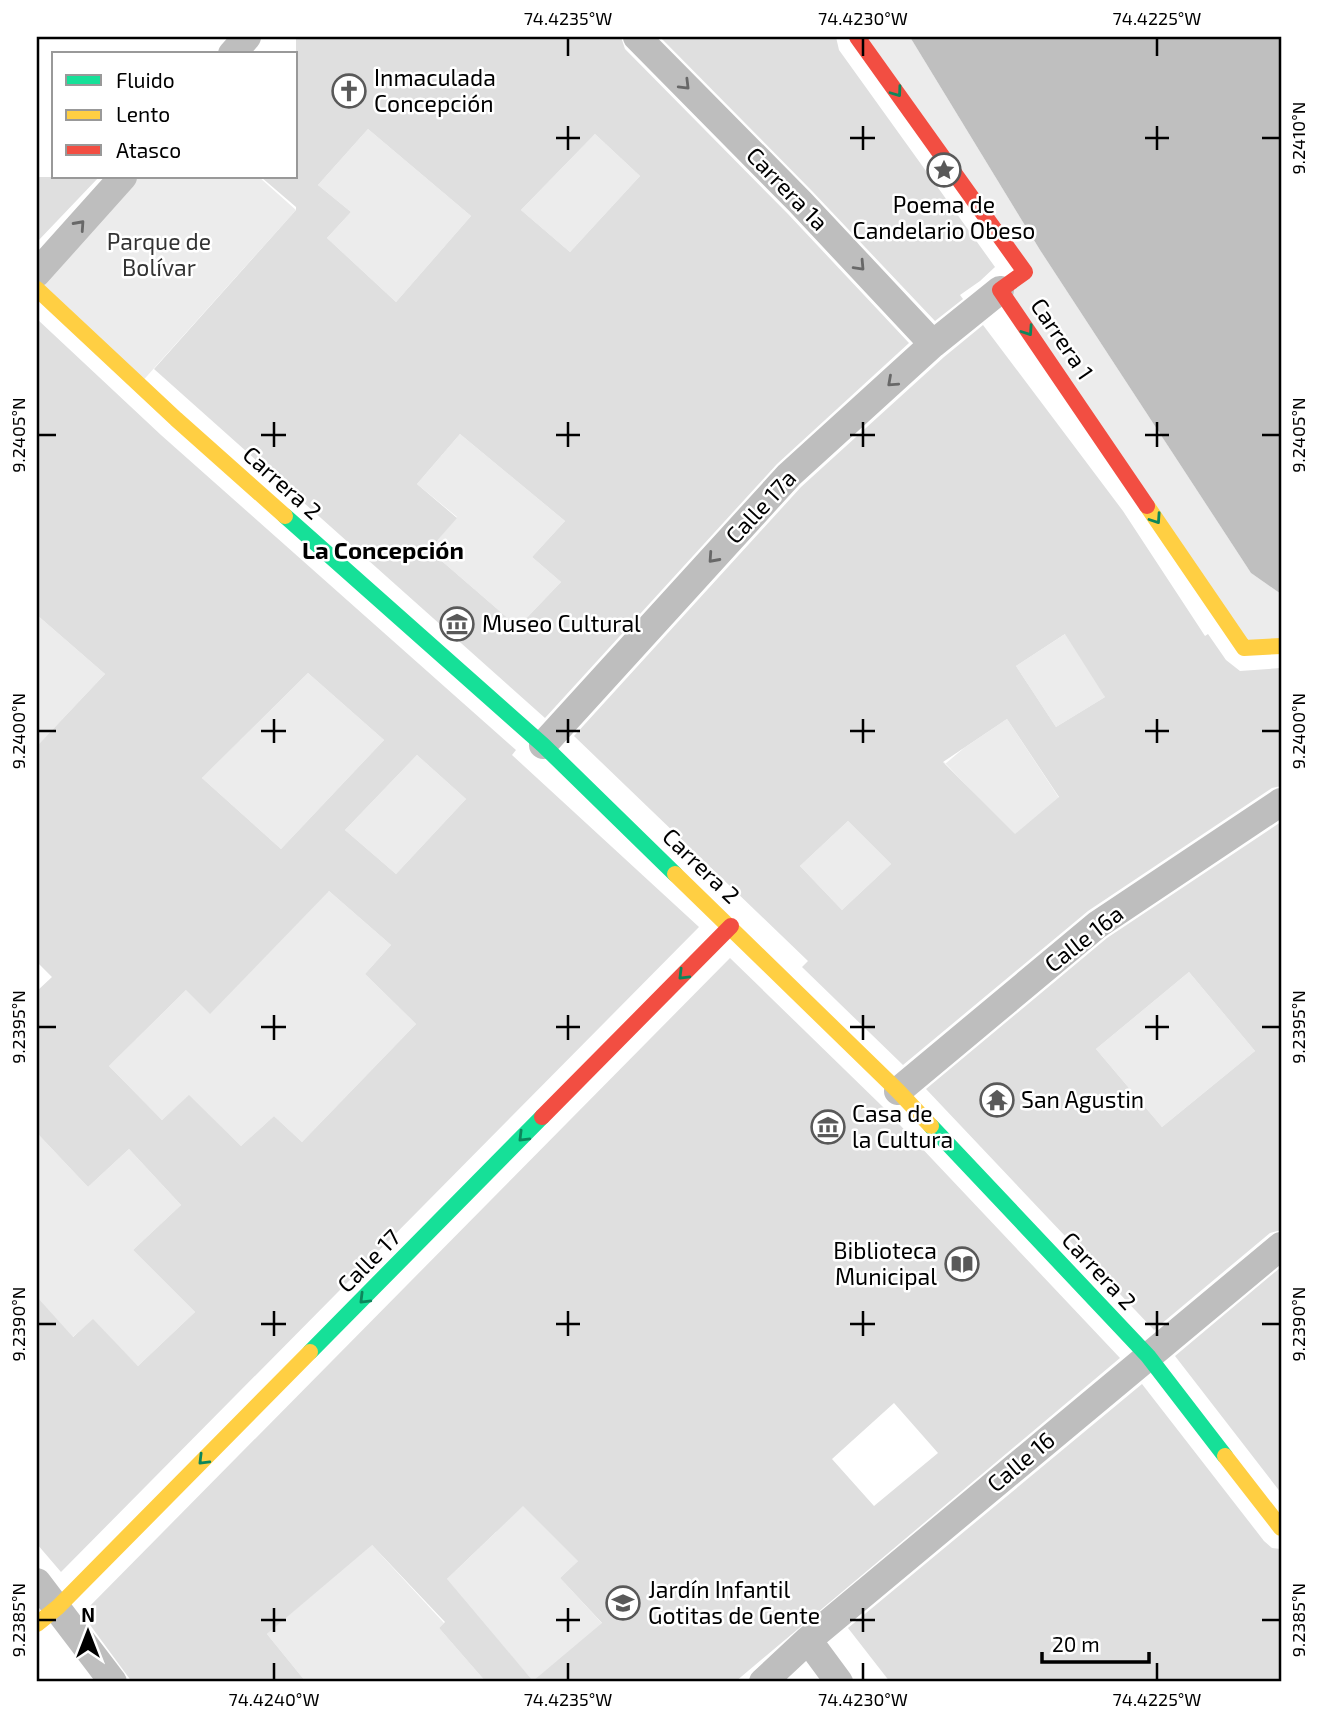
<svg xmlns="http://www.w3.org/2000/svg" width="1318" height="1719" viewBox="0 0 1318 1719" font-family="'Exo 2',sans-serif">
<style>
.green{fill:#ececec}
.water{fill:#bfbfbf}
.building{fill:#dfdfdf;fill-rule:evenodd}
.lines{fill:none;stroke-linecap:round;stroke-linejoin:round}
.street{stroke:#bebebe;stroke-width:28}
.fast{stroke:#16e098;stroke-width:16}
.slow{stroke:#ffcf43;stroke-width:16}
.jam{stroke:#f24e42;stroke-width:16}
.oneway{stroke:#686868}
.oneway2{stroke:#0d865b}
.ticks{fill:none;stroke:#000;stroke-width:2.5}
.labels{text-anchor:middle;stroke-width:5;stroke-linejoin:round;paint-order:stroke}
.poi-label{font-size:23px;fill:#000;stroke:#fff;text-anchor:start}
.street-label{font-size:23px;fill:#000;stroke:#fff}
.park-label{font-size:23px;fill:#333;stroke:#fff}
.neighbourhood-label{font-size:24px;font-weight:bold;fill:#000;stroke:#fff}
.neatline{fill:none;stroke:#000;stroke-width:2.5}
.ticks-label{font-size:18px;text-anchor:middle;fill:#000}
</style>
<rect width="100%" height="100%" fill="#fff"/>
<path class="green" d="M857 37H910L1040 250 1251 573 1281 594V646L1244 648 1000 290 1025 272Z
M368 129 471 216 396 302 327 238 351 212 318 185Z
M595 134 640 176 570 252 521 210Z
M134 177H259L296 210 139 385 37 286Z
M460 434 565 521 532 557 561 582 518 627 429 550 457 517 417 484Z
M37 615 105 674 37 746Z
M1079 625 1105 697 1056 727 1016 666Z
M308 673 384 740 281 849 202 778Z
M1007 719 1073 819 1014 835 919 736 945 764 964 748Z
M417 755 466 799 396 874 345 830Z
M848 821 891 864 842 910 800 866Z
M329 891 391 945 365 974 416 1024 302 1142 274 1116 241 1146 189 1096 162 1120 109 1066 186 990Z
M1189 972 1255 1051 1162 1127 1096 1049Z
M37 1133 88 1187 129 1149 181 1205 133 1250 195 1312 138 1366 93 1320 53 1353 37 1336Z
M512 1492 598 1542 560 1578 622 1645 533 1681 446 1580 496 1532Z
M371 1544 444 1623 439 1628 486 1682H306L267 1634Z"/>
<path class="water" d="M910 37H1281V594L1251 573 1040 250Z"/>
<path class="building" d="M296 37H621L625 49 788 214 909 343 777 464 545 718 154 369 296 210V207L261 177H296ZM368 129 471 216 396 302 327 238 351 212 318 185ZM595 134 640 176 570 252 521 210ZM460 434 565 521 532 557 561 582 518 627 429 550 457 518 417 484Z
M660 37H836L839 50 995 267 980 281 960 295 963 299 935 321 812 191Z
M37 177H99L37 242Z
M37 319 161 435 516 750 512 755 699 927 61 1572 37 1544V1297L73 1337 93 1319 138 1366 195 1312 133 1250 181 1205 129 1149 88 1187 37 1133V991L52 977 37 962V746L105 674 37 615ZM308 673 384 740 281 849 202 778ZM417 755 466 799 396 874 345 830ZM329 891 391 945 365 974 416 1024 302 1142 274 1116 241 1146 189 1095 162 1120 109 1066 186 990 210 1014Z
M983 325 1123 511 1205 636 1208 634 1226 660 1240 671 1281 668V786L1272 788 1088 911 903 1065 802 967 808 961 574 736 801 487 944 357ZM1065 634 1105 697 1056 727 1016 666ZM1007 719 1059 797 1015 834 943 762ZM848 821 891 864 842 910 800 866Z
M1281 822V1230L1270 1233 1154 1330 926 1089 1107 938ZM1189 972 1255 1051 1162 1127 1096 1049Z
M730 958 882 1106 1120 1358 735 1682H486L439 1628 445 1622 372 1545 267 1634 306 1682H132L82 1614ZM894 1403 938 1453 874 1506 832 1459ZM523 1506 578 1561 560 1578 602 1623 533 1681 447 1579Z
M1281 1267V1493L1175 1356Z
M1142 1384 1264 1541 1272 1548 1281 1549V1682H890L848 1628Z"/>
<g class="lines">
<path class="street" d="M637 37 800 202 933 344
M232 54 247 37
M37 273 123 177
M543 745 789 475 933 344 1000 290
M898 1091 1097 925 1281 802
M37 1582 113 1682
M808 1640 839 1682
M763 1682 808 1640 1281 1246"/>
<path class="fast" d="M285 516 543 745 675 874
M931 1126 1148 1356 1225 1456
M310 1352 542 1117"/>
<path class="slow" d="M37 289 176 419 285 516
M1147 506 1244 648 1281 646
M675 874 898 1091 931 1126
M1225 1456 1281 1528
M37 1624 58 1607 310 1352"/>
<path class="jam" d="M857 37 1025 272 1000 290 1147 506
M542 1117 731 926"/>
</g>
<defs><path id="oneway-chevron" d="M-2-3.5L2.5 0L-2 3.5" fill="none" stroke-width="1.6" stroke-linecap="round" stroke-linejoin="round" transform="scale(1.75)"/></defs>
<g class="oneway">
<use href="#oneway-chevron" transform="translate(685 85) rotate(45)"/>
<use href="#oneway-chevron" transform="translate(80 225) rotate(-48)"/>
<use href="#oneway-chevron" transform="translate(860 266) rotate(47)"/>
<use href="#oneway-chevron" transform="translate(892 382) rotate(138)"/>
<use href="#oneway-chevron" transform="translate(713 558) rotate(132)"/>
</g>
<g class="oneway2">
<use href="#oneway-chevron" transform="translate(897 92) rotate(54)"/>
<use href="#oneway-chevron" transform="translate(1028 331) rotate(56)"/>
<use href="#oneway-chevron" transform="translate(1156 519) rotate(56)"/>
<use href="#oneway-chevron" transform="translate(683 975) rotate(135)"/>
<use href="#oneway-chevron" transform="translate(523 1137) rotate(135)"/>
<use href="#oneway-chevron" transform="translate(364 1299) rotate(135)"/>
<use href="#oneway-chevron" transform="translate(203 1460) rotate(135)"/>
</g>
<path class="ticks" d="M568 38V56M863 38V56M1157 38V56M568 126V150M863 126V150M1157 126V150M556 138H580M850 138H875M1145 138H1169M1262 138H1280M274 422V447M568 422V447M863 422V447M1157 422V447M38 435H56M261 435H286M556 435H580M850 435H875M1145 435H1169M1262 435H1280M274 719V743M568 719V743M863 719V743M1157 719V743M38 731H56M261 731H286M556 731H580M850 731H875M1145 731H1169M1262 731H1280M274 1015V1040M568 1015V1040M863 1015V1040M1157 1015V1040M38 1027H56M261 1027H286M556 1027H580M850 1027H875M1145 1027H1169M1262 1027H1280M274 1311V1336M568 1311V1336M863 1311V1336M1157 1311V1336M38 1324H56M261 1324H286M556 1324H580M850 1324H875M1145 1324H1169M1262 1324H1280M274 1608V1632M568 1608V1632M863 1608V1632M38 1620H56M261 1620H286M556 1620H580M850 1620H875M1262 1620H1280M274 1663V1680M568 1663V1680M863 1663V1680M1157 1663V1680"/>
<defs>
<symbol id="church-ring" viewBox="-11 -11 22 22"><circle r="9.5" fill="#fff" stroke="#595959" stroke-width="1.5"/><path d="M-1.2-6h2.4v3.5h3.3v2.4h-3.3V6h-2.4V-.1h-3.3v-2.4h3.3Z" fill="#595959"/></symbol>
<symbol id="sight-ring" viewBox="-11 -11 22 22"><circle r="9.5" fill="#fff" stroke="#595959" stroke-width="1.5"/><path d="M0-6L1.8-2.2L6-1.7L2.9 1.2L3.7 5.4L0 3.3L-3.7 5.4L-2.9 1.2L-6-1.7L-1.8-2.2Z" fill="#595959"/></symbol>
<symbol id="museum-ring" viewBox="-11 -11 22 22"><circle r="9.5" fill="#fff" stroke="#595959" stroke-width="1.5"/><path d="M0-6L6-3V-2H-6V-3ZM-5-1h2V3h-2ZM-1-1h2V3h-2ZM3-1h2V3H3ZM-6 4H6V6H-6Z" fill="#595959"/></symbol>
<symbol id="temple-ring" viewBox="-11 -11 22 22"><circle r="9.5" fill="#fff" stroke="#595959" stroke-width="1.5"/><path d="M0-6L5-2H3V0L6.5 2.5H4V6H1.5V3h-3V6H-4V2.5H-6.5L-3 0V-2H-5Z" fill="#595959"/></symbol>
<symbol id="library-ring" viewBox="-11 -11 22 22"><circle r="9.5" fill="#fff" stroke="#595959" stroke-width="1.5"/><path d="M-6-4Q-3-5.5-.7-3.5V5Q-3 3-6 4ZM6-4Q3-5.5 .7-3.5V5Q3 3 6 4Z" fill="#595959"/></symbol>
<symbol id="school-ring" viewBox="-11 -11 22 22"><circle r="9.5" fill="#fff" stroke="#595959" stroke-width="1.5"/><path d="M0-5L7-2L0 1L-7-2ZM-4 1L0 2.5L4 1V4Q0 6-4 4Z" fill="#595959"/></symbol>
</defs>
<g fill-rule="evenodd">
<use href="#church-ring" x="330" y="72" width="38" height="38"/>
<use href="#sight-ring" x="925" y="151" width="38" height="38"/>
<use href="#museum-ring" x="438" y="605" width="38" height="38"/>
<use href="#temple-ring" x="978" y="1081" width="38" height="38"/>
<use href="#museum-ring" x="809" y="1108" width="38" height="38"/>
<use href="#library-ring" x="943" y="1245" width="38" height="38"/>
<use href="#school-ring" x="604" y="1584" width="38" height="38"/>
</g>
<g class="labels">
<g class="poi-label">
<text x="374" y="86">Inmaculada<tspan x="374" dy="26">Concepción</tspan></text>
<text x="944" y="213" text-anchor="middle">Poema de<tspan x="944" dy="26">Candelario Obeso</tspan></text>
<text x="482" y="632">Museo Cultural</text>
<text x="1021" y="1108">San Agustin</text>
<text x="852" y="1122">Casa de<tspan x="852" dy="26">la Cultura</tspan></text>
<text x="937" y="1259" text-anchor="end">Biblioteca<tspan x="937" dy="26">Municipal</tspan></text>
<text x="648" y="1598">Jardín Infantil<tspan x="648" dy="26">Gotitas de Gente</tspan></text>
</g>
<g class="street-label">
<text transform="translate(787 189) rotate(46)" y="8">Carrera 1a</text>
<text transform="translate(1062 339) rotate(56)" y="8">Carrera 1</text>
<text transform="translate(282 483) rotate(42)" y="8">Carrera 2</text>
<text transform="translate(761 507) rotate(-47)" y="8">Calle 17a</text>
<text transform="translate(701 866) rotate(44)" y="8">Carrera 2</text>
<text transform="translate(1084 939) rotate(-38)" y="8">Calle 16a</text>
<text transform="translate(369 1261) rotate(-45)" y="8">Calle 17</text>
<text transform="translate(1099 1271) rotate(47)" y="8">Carrera 2</text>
<text transform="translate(1021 1462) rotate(-40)" y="8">Calle 16</text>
</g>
<g class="park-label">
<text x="159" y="250">Parque de<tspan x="159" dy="26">Bolívar</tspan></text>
</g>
<g class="neighbourhood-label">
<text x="383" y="559">La Concepción</text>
</g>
</g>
<rect width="1318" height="1719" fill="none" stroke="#ffffff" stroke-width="77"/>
<rect x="52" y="52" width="245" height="126" fill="#ffffff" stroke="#999999" stroke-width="2"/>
<rect x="66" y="75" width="35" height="10" fill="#16e098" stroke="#999999" stroke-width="2"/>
<text x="116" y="88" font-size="21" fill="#000000">Fluido</text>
<rect x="66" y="110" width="35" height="10" fill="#ffcf43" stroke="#999999" stroke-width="2"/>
<text x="116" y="122" font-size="21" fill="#000000">Lento</text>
<rect x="66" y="145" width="35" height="10" fill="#f24e42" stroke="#999999" stroke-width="2"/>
<text x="116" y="158" font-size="21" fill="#000000">Atasco</text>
<g transform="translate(88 1632)" stroke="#ffffff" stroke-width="5" paint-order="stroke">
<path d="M0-5L12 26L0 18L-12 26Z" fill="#000000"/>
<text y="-10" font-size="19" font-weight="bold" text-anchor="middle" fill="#000000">N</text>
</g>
<path d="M1042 1652v10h107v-10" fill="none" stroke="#000000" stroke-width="3.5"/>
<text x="1052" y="1652" font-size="21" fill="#000000" stroke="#ffffff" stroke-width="5" paint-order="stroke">20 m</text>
<rect x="38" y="38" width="1242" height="1642" class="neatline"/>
<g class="ticks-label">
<text x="568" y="25">74.4235°W</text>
<text x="863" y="25">74.4230°W</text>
<text x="1157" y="25">74.4225°W</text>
<text transform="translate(1299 138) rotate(-90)" y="6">9.2410°N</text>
<text transform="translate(19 435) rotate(-90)" y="6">9.2405°N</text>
<text transform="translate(1299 435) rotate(-90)" y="6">9.2405°N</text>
<text transform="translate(19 731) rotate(-90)" y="6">9.2400°N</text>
<text transform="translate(1299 731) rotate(-90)" y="6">9.2400°N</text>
<text transform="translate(19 1027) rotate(-90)" y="6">9.2395°N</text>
<text transform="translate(1299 1027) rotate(-90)" y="6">9.2395°N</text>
<text transform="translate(19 1324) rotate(-90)" y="6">9.2390°N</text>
<text transform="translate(1299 1324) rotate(-90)" y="6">9.2390°N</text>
<text transform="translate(19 1620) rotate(-90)" y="6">9.2385°N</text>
<text transform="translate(1299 1620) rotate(-90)" y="6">9.2385°N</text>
<text x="274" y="1706">74.4240°W</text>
<text x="568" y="1706">74.4235°W</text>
<text x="863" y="1706">74.4230°W</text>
<text x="1157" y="1706">74.4225°W</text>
</g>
</svg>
